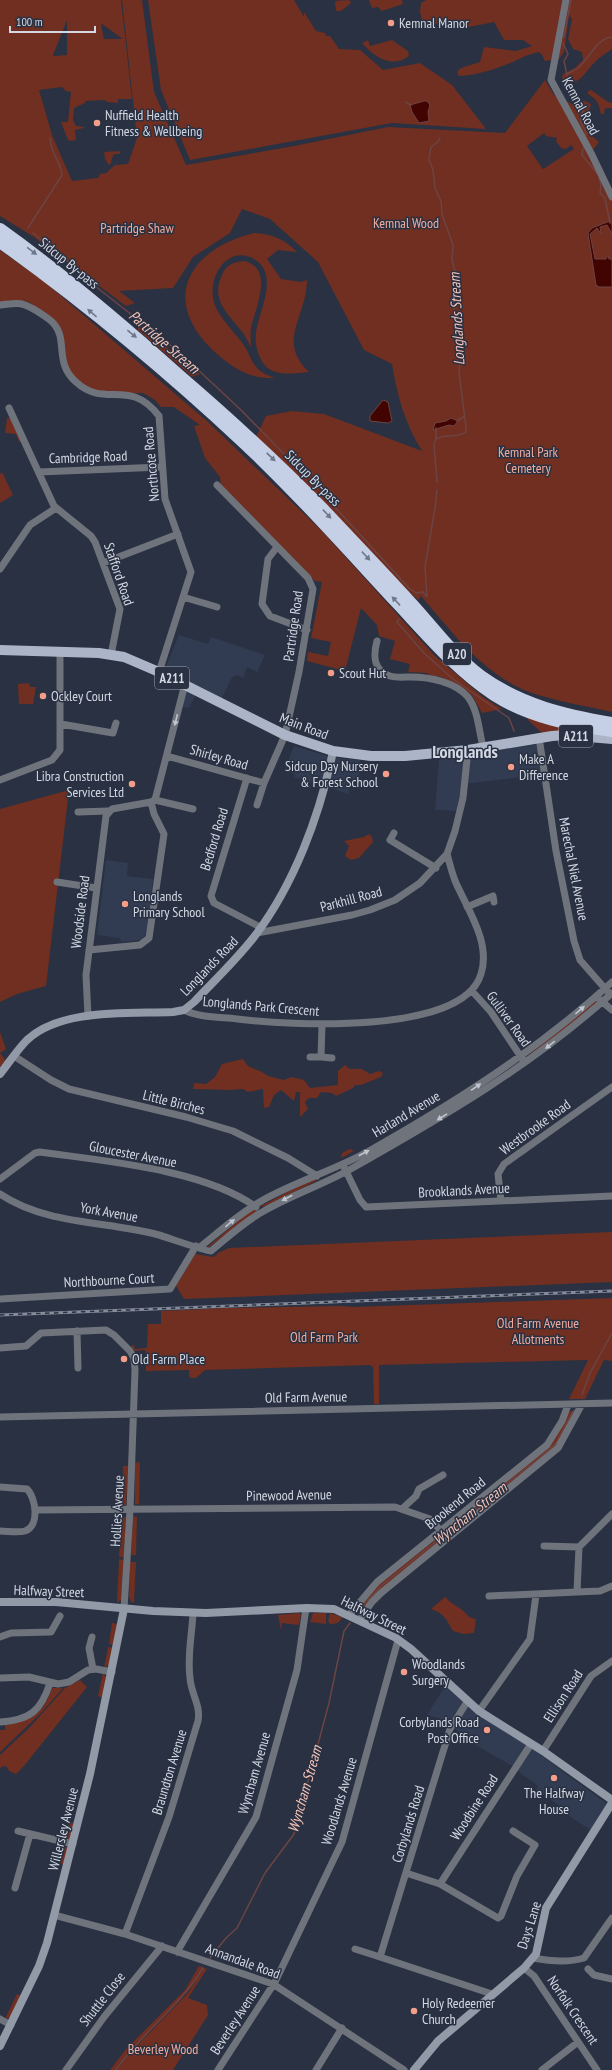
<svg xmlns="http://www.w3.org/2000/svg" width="612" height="2070" viewBox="0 0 612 2070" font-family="'PT Sans Narrow',sans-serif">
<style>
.built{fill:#313c52}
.green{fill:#702f20;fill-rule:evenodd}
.water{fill:#410400;stroke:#6d4444}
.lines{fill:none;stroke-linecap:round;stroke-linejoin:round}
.stream{stroke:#6d4444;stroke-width:1.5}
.street{stroke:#6f747c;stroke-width:7}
.secondary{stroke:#9299a7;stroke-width:8}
.primary{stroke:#acb5c7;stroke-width:10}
.highway{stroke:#c5cfe5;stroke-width:12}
.rail-casing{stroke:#868c9a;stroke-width:3}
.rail{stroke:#293142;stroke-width:1.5;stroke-dasharray:4.5;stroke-linecap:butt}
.oneway{fill:#6f788b}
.oneway2{fill:#bfc4ce}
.poi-dot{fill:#f49e89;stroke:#293142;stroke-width:1.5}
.labels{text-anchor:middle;stroke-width:3;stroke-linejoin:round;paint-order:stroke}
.shield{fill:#293142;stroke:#a0a6b3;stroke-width:1}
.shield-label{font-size:13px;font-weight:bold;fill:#d3d8e3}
.poi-label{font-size:14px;fill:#d3d8e3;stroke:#293142;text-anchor:start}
.street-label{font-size:14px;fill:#d3d8e3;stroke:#293142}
.park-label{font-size:14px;fill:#f2ab9b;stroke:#293142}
.water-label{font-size:15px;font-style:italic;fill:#f3c2b7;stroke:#293142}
.district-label{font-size:18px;font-weight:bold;fill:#d3d8e3;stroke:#293142}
</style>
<rect width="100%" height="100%" fill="#293142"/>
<path class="built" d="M179 635 208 644 211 637 265 655 257 672 247 667 243 678 237 675 232 677 222 698 200 687 189 708 180 706 188 680 165 669Z
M538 744 541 775 464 784 460 811 435 810 439 759Z
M294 746 331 757 360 760 359 781 350 780 349 794 294 777 295 774 284 771Z
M106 860 128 863 127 876 153 879 147 928 145 935 141 940 121 942 120 938 97 935Z
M445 1686 464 1703 533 1749 574 1780 609 1805 592 1831 565 1813 560 1806 536 1790 538 1786 519 1772 514 1767 465 1739 448 1721 427 1715Z"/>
<path class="green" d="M0 0H121L132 99H118V103L107 102 105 100 85 101V103L74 108 73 120 76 126 84 127V128L75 130 76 140 71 141 68 140 61 122H68L71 92 66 91 62 87 39 90 52 135 72 181 98 178 100 174 106 173 115 165 128 164 137 138 122 0H142L154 92 186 165 294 146 388 127 505 133 545 80 554 95 574 105 584 101 591 104 585 123 592 136 599 142 589 155 612 194V712C586 706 555 701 529 692 483 674 452 632 421 596L418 600 399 583 256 437 266 416 292 411 324 414 422 451C405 424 397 395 392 364L364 350 318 262 270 219 242 209 230 233 193 257 173 288 119 291 135 303 126 306 34 237 0 216ZM67 20V55L54 56 53 55ZM101 24H102L123 39H104ZM544 133 546 136 557 138 556 141 561 148 566 149 571 145 574 149 543 169 527 146Z
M148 0H294L304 17V12L316 31 325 33 326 36H330L339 49 360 50 383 70 420 63 452 85 486 129 392 123 190 160 161 90Z
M349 0 351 3 341 11H336L335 1Z
M369 0H402L403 4 382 11 378 7 372 8Z
M426 0H612V49C607 53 601 56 596 61 585 71 583 83 566 83L562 78 563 74 575 68 583 60 582 52 573 49 568 39 572 19 569 15 564 52 559 59 545 61 542 55 539 52C529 54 523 57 515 61 499 68 476 76 459 76L457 72 461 68 480 62 484 47 516 51 532 46 523 40H504L494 22 464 28 446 19 430 27 423 23 420 12 421 3Z
M368 40 370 46 392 40 408 51 409 56C392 69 374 57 362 43Z
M591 90 608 102 612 103V108H605L604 114H601C599 104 597 99 588 94L587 92Z
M120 151V154H114L111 161 112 162 109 165 105 159 104 152Z
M254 233C271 234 285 239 297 252L278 250 267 259 281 279 301 282 307 280C307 316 276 342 309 372 298 373 287 375 276 372 260 368 254 347 256 332 259 311 280 274 254 259 227 244 207 278 214 302 217 316 236 333 245 347 249 353 251 361 257 368 261 373 268 375 275 378 250 379 234 369 216 353 159 301 187 250 254 233Z
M0 250 46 283 208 422 321 530 434 655 483 697 502 709 482 713 472 695 442 677 429 675 427 673 408 672 410 664 390 659 395 641 379 636 377 625 361 608 345 671 307 661 308 652 328 656 331 642 311 638 322 582 315 581 221 485 220 477 205 458 194 426 200 425 174 407H161L155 400 143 393H105L86 387 69 372 57 324 29 302 16 300 0 303Z
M244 261C275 268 255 309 251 328 250 333 251 340 251 347 247 340 244 333 239 328 225 311 211 298 222 275 226 265 233 262 244 261Z
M136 322 200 374 192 377 138 330Z
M7 418H10L21 441 19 442 16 434 5 433Z
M2 472 13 495 0 503V474Z
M29 683 30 687H36L33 704H19L18 684Z
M527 717 573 728 572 730 542 733 528 720Z
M69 790 46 986 17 994 0 1002V809Z
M369 834 372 837 373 842 359 858 351 860 345 856 349 846 344 841 364 837Z
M596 1000 598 1002 527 1059 525 1058Z
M0 1032 6 1049 0 1053 6 1061 0 1067Z
M243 1059 248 1066 262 1072 268 1076 284 1080 291 1077 304 1080 310 1088 338 1085V1071L345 1065 350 1069H362L370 1074 379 1071 383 1073 381 1077 361 1085H355L353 1088 336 1096 332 1093 321 1092 317 1098H309L305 1102 308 1109 300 1117V1092H296L294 1101 281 1090 274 1095 269 1107 264 1108 263 1089 248 1092 243 1089 230 1090 193 1089 194 1083 206 1084 215 1077 222 1064Z
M350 1149 354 1151 341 1158 342 1153Z
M314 1178 317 1179 316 1181 263 1207 261 1206Z
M254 1208 257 1210 256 1212 209 1247H207Z
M612 1232V1282L184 1299 176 1286 195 1254 214 1257 218 1253 229 1248Z
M612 1298V1361L604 1360 585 1399H569L588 1360 379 1365V1404H374L373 1367 370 1365 205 1370 196 1378H191L189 1376V1370L146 1371V1363H140L138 1359H140V1363L145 1362V1359H142L146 1358 145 1350 135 1351 131 1346 134 1345 135 1349 147 1348 148 1324H161V1311L225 1308 341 1306 354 1307Z
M570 1411 574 1412 559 1443 452 1533 449 1529 450 1527 465 1516 466 1513 533 1460Z
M140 1462 139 1504 135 1505V1463Z
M123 1466H128L126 1505H122Z
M133 1516 137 1517 136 1555H131Z
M121 1517H126L124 1557H119Z
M447 1530 450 1534 364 1608H361L359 1607 375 1588Z
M119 1559 124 1560 121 1600 117 1603Z
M130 1562H136L134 1602 132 1603 129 1597Z
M445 1597C454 1607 461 1606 469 1617L476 1619 474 1633 464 1634 453 1631C446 1619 445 1614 431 1609Z
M299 1613 301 1615 299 1625 282 1623 281 1630 278 1615Z
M313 1613H326V1624L310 1622Z
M330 1613 342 1617C340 1623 336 1624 330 1624L328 1621Z
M112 1623 118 1624 114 1645 109 1644Z
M108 1647 114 1648 110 1664 104 1668Z
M103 1673 106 1677 103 1698 98 1696Z
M80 1680 87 1687 24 1766 16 1774 9 1771 7 1767 2 1766 0 1769V1755L30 1727 65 1688Z
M52 1688H63L42 1712 0 1752V1730H5V1725C31 1721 43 1714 52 1688Z
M70 1822 75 1824 70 1840H63Z
M62 1844 69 1849 63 1864 59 1863Z
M199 1966 203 1967 188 1991 128 2054 115 2070H110L127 2048 185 1990Z
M204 1968 207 1969 188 1998 207 2005 208 2015 173 2070H117L130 2053 188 1993Z
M17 1994 22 1996 12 2017 5 2019Z"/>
<path class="water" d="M424 101H427L430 105 428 112 429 121 419 123 412 112 410 105Z
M610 221 612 224V234L607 225 600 227 601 234 597 228 590 234 595 259H606L608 255 609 259H612V287H599L596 285 588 233 592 228Z
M383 400 388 402 392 421 388 423 370 421V416Z
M451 418 458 421 454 426 449 425 433 430 435 423 446 421Z"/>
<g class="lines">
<path class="stream" d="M564 37 571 0
M563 43 568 54 564 61 567 75
M567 74C570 72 574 71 578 68 589 59 597 38 612 37
M578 99 583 111C577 126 585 124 586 135
M406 102 411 105
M583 148 582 155 597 173
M599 178 601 184 600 193 605 198 610 223
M28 228 62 175C61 161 50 153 50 138
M33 233 68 262 76 271 179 352 241 410 289 459
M457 421 465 416
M436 438V428
M437 482 434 444 436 439C445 433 456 439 466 432V427L459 373 461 349 455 330 454 310 456 275 452 260 453 245 442 214 441 201 435 188 433 170 429 160 431 147 438 142 440 138
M322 493 410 589 416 593 423 592 427 597
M427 597 425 567 435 508 437 490
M399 619 397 622 424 653 453 679 509 718 514 731
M582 1395 590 1373 612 1333
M359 1610 381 1586 551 1448 556 1443 573 1411
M210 1958 226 1938 237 1928 265 1873 294 1834 329 1703 344 1631 350 1623
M116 2070C141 2033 180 2007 203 1968"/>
<path class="street" d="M566 0 551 80 592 155 612 197
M0 305C19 302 23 302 40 313 44 316 51 320 54 324 68 340 54 363 76 382 105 409 129 377 159 416L165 499 191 572 159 672
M9 408 54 506 91 536 95 542 120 609 111 655
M39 472 162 467
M277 547 268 559 262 604 270 616 307 630
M103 563 178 534
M0 569 30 525 56 508
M183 597 217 607
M377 641C373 656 373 670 390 676 396 678 405 677 411 677 430 677 455 682 468 697 478 710 479 731 483 747
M61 724 113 733 116 723
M539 737 556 851 574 941 580 960 608 992
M167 756 264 783 285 735 299 672 313 589 308 578 217 485
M247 778 211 896 214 903 260 927
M0 780 52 760 60 750V653
M155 800 193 809
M257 805 264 783
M78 812 108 811
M394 833 390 840 436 868
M57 882 96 888
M467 907 493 896 494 902
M257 933 352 915 370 910 395 900 420 883 447 854 455 831 463 798 468 750
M89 950 140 945 149 938 164 834 154 814 151 802
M472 991 491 1012 523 1060
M599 999 612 1010
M184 1010C200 1018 220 1017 237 1019 287 1025 463 1036 481 974 491 943 468 910 456 883 452 874 450 864 447 854
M88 1016 86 975 106 816 112 809 151 802 155 800 185 684
M14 1056 51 1080 69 1089 186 1117 233 1131 288 1158 317 1176
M310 1057H321L322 1025
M321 1057 332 1058
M344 1167 360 1200 366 1207 612 1196
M0 1179 35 1153 40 1152C104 1161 203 1169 256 1207
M0 1194C46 1225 107 1221 159 1235 166 1237 208 1252 211 1251 228 1237 245 1221 264 1211 292 1195 322 1185 349 1170 441 1118 533 1065 612 993
M501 1201 498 1174 504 1164 612 1087
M200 1247C220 1231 240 1213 263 1200 297 1181 335 1170 369 1151 456 1102 539 1049 612 982
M0 1299 170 1289 196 1246
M77 1331 78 1368
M0 1348 26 1346 41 1333 106 1330 114 1335 130 1351 134 1358 135 1370 130 1510 124 1609
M0 1417 612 1403
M0 1487 27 1489C36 1498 40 1526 25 1531 18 1533 7 1531 0 1531
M403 1508 416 1496 419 1489 443 1475
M35 1510 395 1507 430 1519 441 1531
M612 1514 579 1547 577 1592 600 1591 612 1586
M544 1546 579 1547
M489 1596 577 1592
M349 1615 377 1582 547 1445 562 1421 568 1405
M359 1620 372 1602 381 1593 558 1448 582 1404
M0 1637 11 1633 51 1632 60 1616
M92 1637 89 1648 93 1669
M0 1678 29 1677 58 1684 69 1682 88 1670 96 1669 112 1672
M467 1702 450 1729 380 1957 492 1994
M479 1711 530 1639 536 1595
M0 1722C30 1720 41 1711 50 1683
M543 1751 591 1676 612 1661
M18 1831 73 1844
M406 1873 440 1884 498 1918 501 1916 517 1876 535 1845 513 1831
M440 1884 531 1744
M15 1888 30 1834
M54 1915 125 1934 273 1984 404 2070
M125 1934 169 1817 198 1721C201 1705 191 1694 190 1678 187 1657 192 1634 193 1613
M355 1949 380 1957
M177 1952 256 1817 297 1670 306 1608
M533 1958C549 1961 568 1963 584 1958L612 1918
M524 1968 534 1976 597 2070
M588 1969 594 1975 612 1979
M0 2019 11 2025
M66 2070 104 2017 162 1946
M218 2070 275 1982 342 1842 398 1640
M316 2070 342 2028
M542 2070 578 2042"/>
<path class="secondary" d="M0 1074C9 1063 17 1050 27 1040 61 1008 129 1014 173 1012L184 1010 194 1002C214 981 236 960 254 937 294 885 320 815 333 751
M0 1602H56L153 1611 206 1613 307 1608 334 1609 396 1638 411 1649 479 1711 543 1751 612 1800
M0 2046 39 1966 47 1943 90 1774 124 1609
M414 2070 438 2041 524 1968 536 1954 546 1908 612 1803"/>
<path class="primary" d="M0 650 99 653 124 657 159 672 285 735 333 751 371 756H405L468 750 552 736 566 735 612 739"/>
<path class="highway" d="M0 229C63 274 122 324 180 376 230 419 278 463 324 510 353 541 383 572 412 604 434 628 454 656 481 676 521 705 565 715 612 723
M0 242C85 303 167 371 244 443 297 493 346 548 396 602 427 635 456 670 494 695 530 718 571 725 612 731"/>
<defs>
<path id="rail" d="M0 1315 612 1291"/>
</defs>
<use href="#rail" class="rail-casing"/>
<use href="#rail" class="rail"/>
</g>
<defs><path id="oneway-solid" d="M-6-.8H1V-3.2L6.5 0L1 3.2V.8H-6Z"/></defs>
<g class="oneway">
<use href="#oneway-solid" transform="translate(32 251) rotate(37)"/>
<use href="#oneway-solid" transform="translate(92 313) rotate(-140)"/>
<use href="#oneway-solid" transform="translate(132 334) rotate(39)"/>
<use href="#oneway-solid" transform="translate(271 457) rotate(44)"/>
<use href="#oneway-solid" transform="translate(327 514) rotate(47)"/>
<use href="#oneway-solid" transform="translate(366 556) rotate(47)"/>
<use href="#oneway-solid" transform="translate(396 601) rotate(-133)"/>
</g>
<g class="oneway2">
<use href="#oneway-solid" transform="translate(176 720) rotate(104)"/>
<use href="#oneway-solid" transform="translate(580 1010) rotate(-40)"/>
<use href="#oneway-solid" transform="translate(550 1045) rotate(141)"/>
<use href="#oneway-solid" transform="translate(476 1087) rotate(-34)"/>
<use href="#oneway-solid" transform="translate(442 1117) rotate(148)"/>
<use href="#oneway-solid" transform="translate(364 1153) rotate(-28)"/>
<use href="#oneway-solid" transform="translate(287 1198) rotate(152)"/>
<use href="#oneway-solid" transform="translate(230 1223) rotate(-39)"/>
</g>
<g class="poi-dot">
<circle cx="391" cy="23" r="4"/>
<circle cx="97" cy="123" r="4"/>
<circle cx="331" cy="673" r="4"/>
<circle cx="43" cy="696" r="4"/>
<circle cx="511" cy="767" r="4"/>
<circle cx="386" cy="774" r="4"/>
<circle cx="132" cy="784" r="4"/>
<circle cx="125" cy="904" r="4"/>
<circle cx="124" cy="1359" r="4"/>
<circle cx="404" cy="1672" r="4"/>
<circle cx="487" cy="1730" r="4"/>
<circle cx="554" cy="1778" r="4"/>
<circle cx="414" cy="2011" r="4"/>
</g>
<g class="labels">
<g class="shield">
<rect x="443" y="643" width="28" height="22" rx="3"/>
<rect x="155" y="667" width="34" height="22" rx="3"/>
<rect x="559" y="725" width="34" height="22" rx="3"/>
</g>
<g class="shield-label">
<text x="457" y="659">A20</text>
<text x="172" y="683">A211</text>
<text x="576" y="741">A211</text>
</g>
<g class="poi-label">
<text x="399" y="28">Kemnal Manor</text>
<text x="105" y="120">Nuffield Health<tspan x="105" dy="16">Fitness &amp; Wellbeing</tspan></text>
<text x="339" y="678">Scout Hut</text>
<text x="51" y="701">Ockley Court</text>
<text x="519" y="764">Make A<tspan x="519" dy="16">Difference</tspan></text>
<text x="378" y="771" text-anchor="end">Sidcup Day Nursery<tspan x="378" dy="16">&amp; Forest School</tspan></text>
<text x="124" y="781" text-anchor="end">Libra Construction<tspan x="124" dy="16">Services Ltd</tspan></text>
<text x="133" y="901">Longlands<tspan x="133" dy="16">Primary School</tspan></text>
<text x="132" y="1364">Old Farm Place</text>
<text x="412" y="1669">Woodlands<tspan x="412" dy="16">Surgery</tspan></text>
<text x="479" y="1727" text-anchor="end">Corbylands Road<tspan x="479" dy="16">Post Office</tspan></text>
<text x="554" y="1798" text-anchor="middle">The Halfway<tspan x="554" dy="16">House</tspan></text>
<text x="422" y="2008">Holy Redeemer<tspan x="422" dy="16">Church</tspan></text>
</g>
<g class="street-label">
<text transform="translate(581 106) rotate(62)" y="5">Kemnal Road</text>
<text transform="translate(69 263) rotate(39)" y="5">Sidcup By-pass</text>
<text transform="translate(88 457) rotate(-2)" y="5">Cambridge Road</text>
<text transform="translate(151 464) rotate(-95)" y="5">Northcote Road</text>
<text transform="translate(313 478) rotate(45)" y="5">Sidcup By-pass</text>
<text transform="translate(119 574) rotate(71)" y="5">Stafford Road</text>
<text transform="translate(293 626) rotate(-82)" y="5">Partridge Road</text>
<text transform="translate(304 726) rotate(21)" y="5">Main Road</text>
<text transform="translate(219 757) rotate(16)" y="5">Shirley Road</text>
<text transform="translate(214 839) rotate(-73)" y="5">Bedford Road</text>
<text transform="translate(574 869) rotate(79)" y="5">Marechal Niel Avenue</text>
<text transform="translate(351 899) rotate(-15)" y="5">Parkhill Road</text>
<text transform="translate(80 912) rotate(-83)" y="5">Woodside Road</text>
<text transform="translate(209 966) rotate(-46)" y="5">Longlands Road</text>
<text transform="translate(261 1006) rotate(5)" y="5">Longlands Park Crescent</text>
<text transform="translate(509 1019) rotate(54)" y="5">Gulliver Road</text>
<text transform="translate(174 1102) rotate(14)" y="5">Little Birches</text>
<text transform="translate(406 1114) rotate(-31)" y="5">Harland Avenue</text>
<text transform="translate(535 1127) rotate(-36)" y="5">Westbrooke Road</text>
<text transform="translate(133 1154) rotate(11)" y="5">Gloucester Avenue</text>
<text transform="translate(464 1190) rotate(-3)" y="5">Brooklands Avenue</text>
<text transform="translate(109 1212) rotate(10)" y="5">York Avenue</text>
<text transform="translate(109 1280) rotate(-3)" y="5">Northbourne Court</text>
<text transform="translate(306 1397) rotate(-1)" y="5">Old Farm Avenue</text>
<text transform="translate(289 1495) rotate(-1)" y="5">Pinewood Avenue</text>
<text transform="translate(455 1503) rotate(-39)" y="5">Brookend Road</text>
<text transform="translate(117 1511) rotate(-87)" y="5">Hollies Avenue</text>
<text transform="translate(49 1591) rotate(2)" y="5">Halfway Street</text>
<text transform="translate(374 1615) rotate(26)" y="5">Halfway Street</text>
<text transform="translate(563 1696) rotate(-57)" y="5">Ellison Road</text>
<text transform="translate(169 1772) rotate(-73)" y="5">Braundton Avenue</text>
<text transform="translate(254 1773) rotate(-74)" y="5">Wyncham Avenue</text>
<text transform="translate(339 1801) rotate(-73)" y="5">Woodlands Avenue</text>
<text transform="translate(474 1807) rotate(-57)" y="5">Woodbine Road</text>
<text transform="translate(408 1824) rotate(-73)" y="5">Corbylands Road</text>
<text transform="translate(63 1829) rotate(-76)" y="5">Willersley Avenue</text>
<text transform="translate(529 1925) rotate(-72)" y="5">Days Lane</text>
<text transform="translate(243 1961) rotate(20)" y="5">Annandale Road</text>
<text transform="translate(102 1999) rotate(-52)" y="5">Shuttle Close</text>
<text transform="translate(573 2010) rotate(56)" y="5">Norfolk Crescent</text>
<text transform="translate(235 2020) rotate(-57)" y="5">Beverley Avenue</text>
</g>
<g class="park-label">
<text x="406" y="228">Kemnal Wood</text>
<text x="137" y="233">Partridge Shaw</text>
<text x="528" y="457">Kemnal Park<tspan x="528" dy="16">Cemetery</tspan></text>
<text x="538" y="1328">Old Farm Avenue<tspan x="538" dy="16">Allotments</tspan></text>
<text x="324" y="1342">Old Farm Park</text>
<text x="163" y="2054">Beverley Wood</text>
</g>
<g class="water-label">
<text transform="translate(457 319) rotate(-93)" y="5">Longlands Stream</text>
<text transform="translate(164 342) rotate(41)" y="5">Partridge Stream</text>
<text transform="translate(470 1514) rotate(-39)" y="5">Wyncham Stream</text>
<text transform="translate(305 1789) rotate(-74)" y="5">Wyncham Stream</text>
</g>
<g class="district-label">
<text x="465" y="758">Longlands</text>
</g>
</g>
<path d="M10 26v6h85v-6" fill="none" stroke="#d3d8e3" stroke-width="2"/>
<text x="16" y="26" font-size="12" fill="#d3d8e3" stroke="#293142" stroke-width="3" paint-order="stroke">100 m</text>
</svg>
